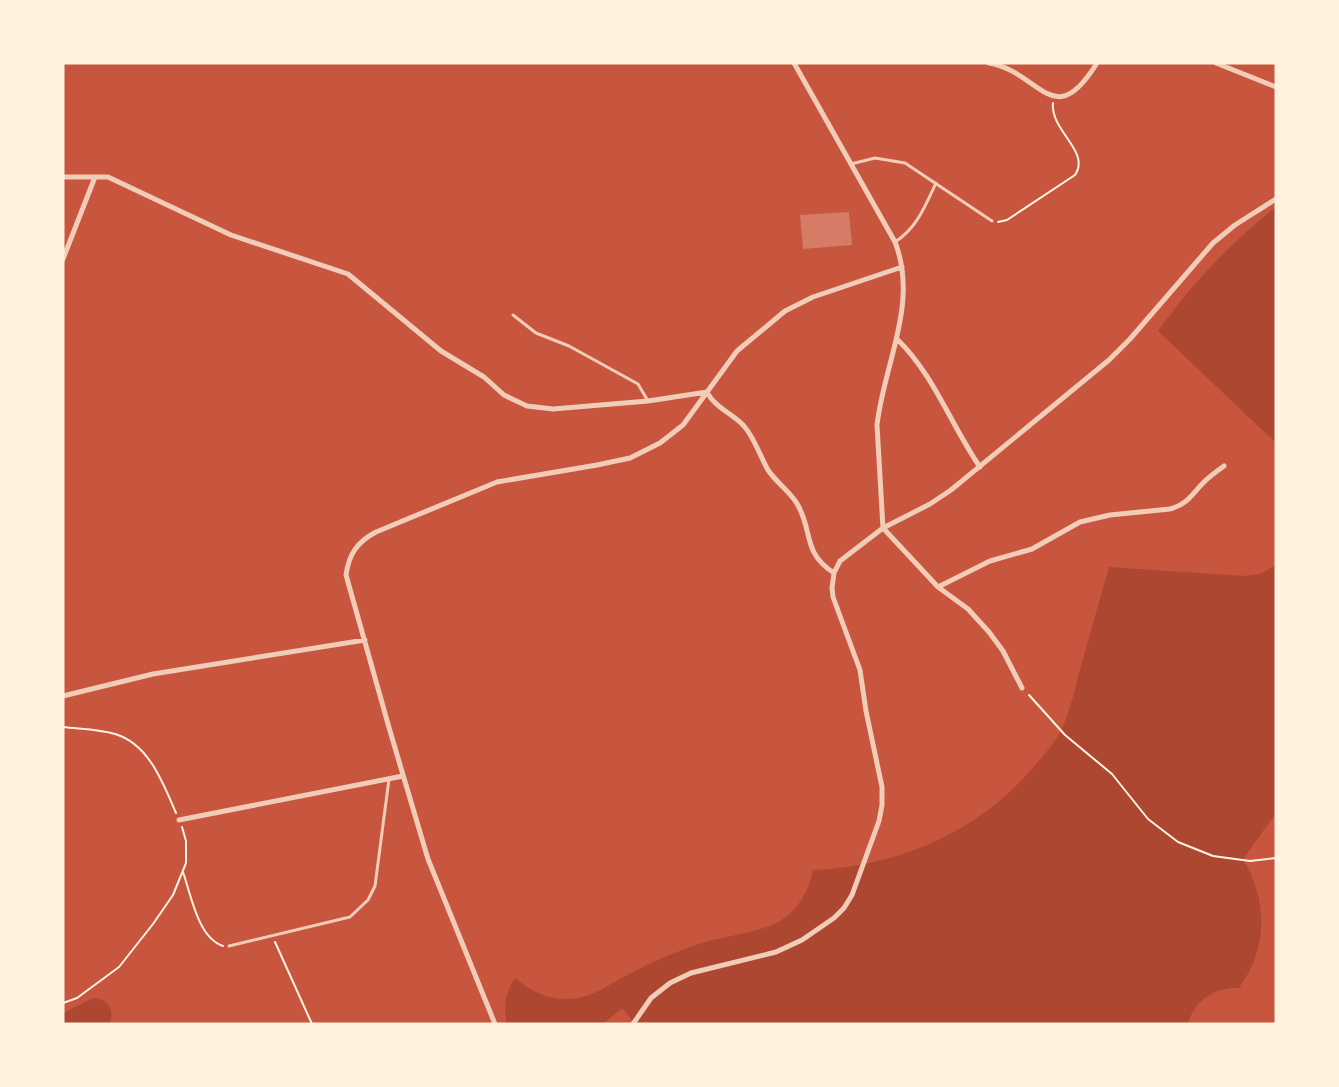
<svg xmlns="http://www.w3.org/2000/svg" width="1339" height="1087" viewBox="0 0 1339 1087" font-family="'Asap Condensed',sans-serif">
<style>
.green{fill:#ae4732}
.building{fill:#d67c66}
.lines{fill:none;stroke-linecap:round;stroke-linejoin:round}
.path{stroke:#fff3e0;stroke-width:2}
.service{stroke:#f1ccb7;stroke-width:3}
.minor{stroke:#f1ccb7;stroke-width:5}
</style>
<rect width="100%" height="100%" fill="#c8553d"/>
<path class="green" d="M1276 207V443L1158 331C1192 284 1230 243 1276 207Z
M1276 565V813L1243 859C1268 901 1268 948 1239 988 1215 987 1194 1000 1188 1024H635L622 1008 603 1024H507C503 1007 505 993 515 978 530 991 548 1000 569 999 593 998 611 983 631 973 653 961 676 952 699 944 724 936 762 933 783 919 800 907 809 890 813 870 897 866 975 834 1031 770 1043 756 1059 739 1065 721 1071 706 1075 689 1079 673 1089 638 1099 602 1109 567L1244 576 1260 574Z
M93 998C108 998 116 1010 109 1024H63V1013Z"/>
<path class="building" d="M849 212 852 245 803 249 800 215Z"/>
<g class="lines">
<path class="path" d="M998 222 1007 220 1075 175C1091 151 1050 131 1053 103
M1029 695 1065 735 1112 774 1148 819 1178 842 1213 856 1250 861 1276 858
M63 727C79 729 99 729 115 734 149 744 163 783 176 813
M183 872C191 895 198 938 223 946
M275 942 312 1024
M63 1003 77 998 119 967 153 924 173 895 186 863V841L182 827"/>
<path class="service" d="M851 164 875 158 905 163 992 221
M895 242C917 228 925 206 936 183
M513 315 536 333 569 346 638 384 648 401
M229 946 350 917 368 900 375 886 389 779"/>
<path class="minor" d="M794 63 895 242C919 304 884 363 877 425L883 528 938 587 968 609 989 632 1003 651 1022 688
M989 63C1041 72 1053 134 1097 63
M1216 63 1276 87
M63 177H108L231 235 348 274 441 351 484 377 504 395 527 406 553 409 648 401 707 392C715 408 732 413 744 426 755 439 760 456 768 470 776 482 788 490 796 502 814 530 801 552 834 573
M63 259 95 177
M897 339C934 375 951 425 980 467
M938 587 990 561 1032 549 1080 522 1110 515 1170 509C1189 503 1191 495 1204 482 1210 476 1217 471 1224 466
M63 696 153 674 365 640
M179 820 403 776
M495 1024 428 859 390 731 346 575C349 554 357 542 376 532L497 482 597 465 630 458 660 443 683 425 737 351 785 311 813 297 902 267
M633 1024 651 998 670 983 691 973 776 952 802 940 834 918 844 908 852 895 879 821 882 805V787L866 711 860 670 833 597 832 588 834 573 840 561 883 528 930 504 951 490 1109 360 1130 339 1213 243 1235 225 1276 199"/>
</g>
<rect width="1339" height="1087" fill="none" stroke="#fff3e0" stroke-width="129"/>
</svg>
